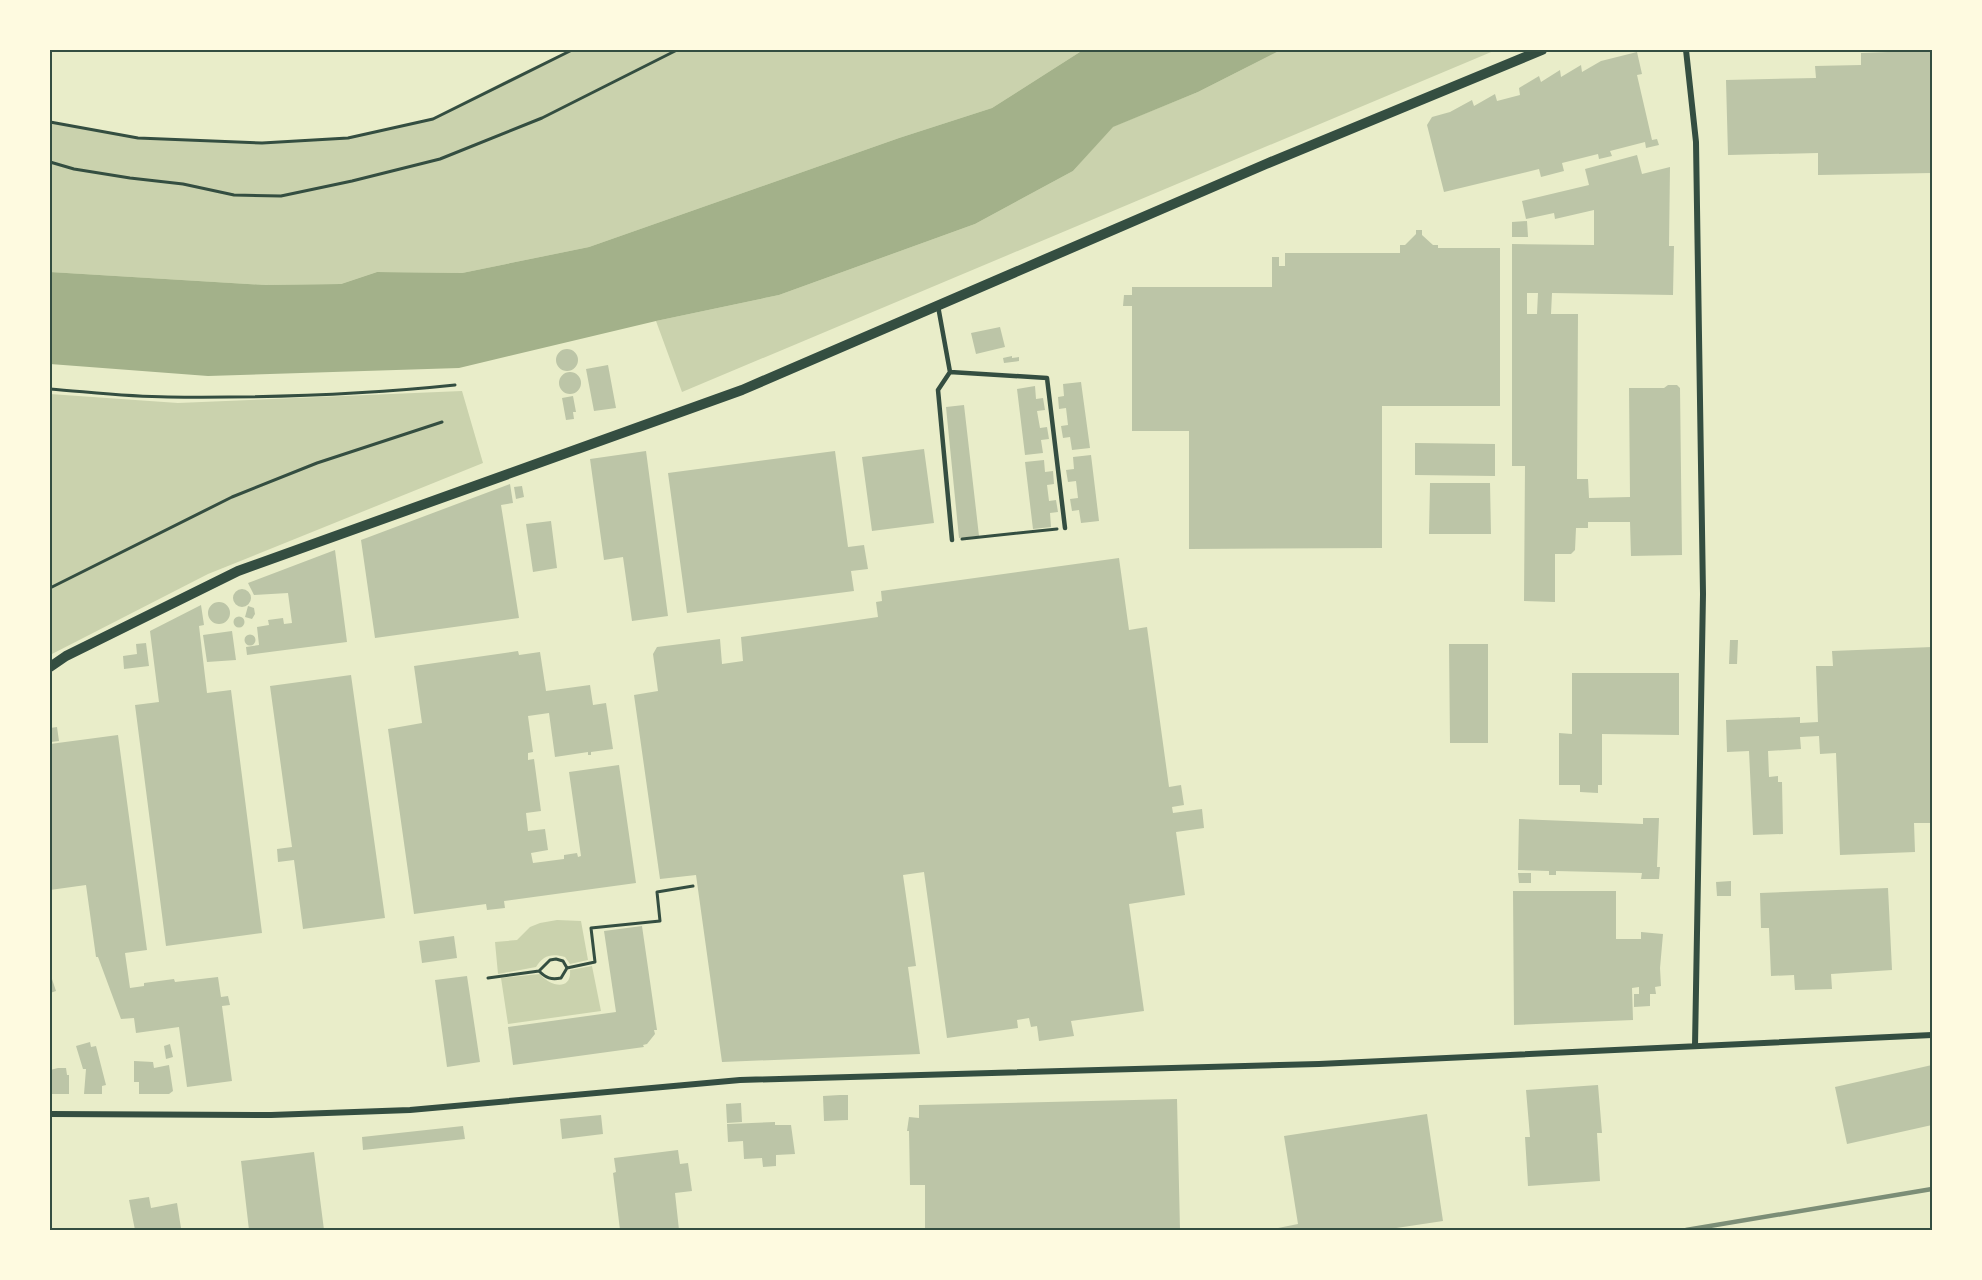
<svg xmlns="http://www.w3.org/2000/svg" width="1982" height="1280" viewBox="0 0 1982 1280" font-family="Overpass,sans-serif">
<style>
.green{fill:#cad2ad}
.water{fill:#a3b18a}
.building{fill:#bcc5a7;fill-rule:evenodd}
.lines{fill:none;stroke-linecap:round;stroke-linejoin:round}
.path{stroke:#344e41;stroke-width:3}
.service{stroke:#344e41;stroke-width:4.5}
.minor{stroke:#344e41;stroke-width:6}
.tertiary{stroke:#344e41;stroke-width:10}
.rail{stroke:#7c8e77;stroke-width:4.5}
.neatline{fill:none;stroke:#344e41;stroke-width:2}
</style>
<rect width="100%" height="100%" fill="#e9edc9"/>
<path class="green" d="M572 50H1083L992 108 899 138 589 247 462 273 377 272 341 284 266 285 50 272V122L138 138 262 143 348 138 433 119Z
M1281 50H1496L682 392 656 321 779 295 975 224 1073 171 1112 127 1198 92Z
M462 391 483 463 208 574 50 655V394L178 403Z
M557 920 581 921 588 960 570 964 565 957C552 953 543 955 536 967L498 974 495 942 517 940 530 927 540 923Z
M592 966 601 1011 508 1024 501 978 540 974C549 986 572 992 570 970Z"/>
<path class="water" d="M1083 50H1281L1198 92 1113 127 1073 171 975 224 779 295 656 321 459 368 208 376 50 364V272L266 285 341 284 377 272 462 273 589 247 899 138 992 108Z"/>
<path class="building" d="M1915 50H1932V173L1818 175V153L1728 155 1726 80 1816 78 1815 66 1861 65V53L1915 51Z
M1637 52 1642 74 1637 75 1652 140 1657 139 1659 145 1646 148 1645 142 1610 151 1612 156 1599 159 1598 154 1562 163 1564 171 1541 177 1539 169 1444 192 1427 125 1432 117 1450 112 1472 100 1474 106 1495 94 1497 101 1520 95 1519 88 1539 76 1541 82 1560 70 1561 77 1581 65 1582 72 1601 61Z
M1637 155 1642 174 1670 167 1669 246H1674L1673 295 1552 293 1551 314H1578L1577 479H1588L1589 498 1630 497 1629 388H1664L1668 385H1677L1680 388 1682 555 1631 556 1630 522H1588V528H1576L1575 550 1571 554H1555V602L1524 601 1525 466H1512V244L1594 245V210L1555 219 1554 213 1526 219 1522 201 1589 185 1585 169ZM1527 293H1538L1537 314H1527Z
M1527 221 1528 237H1512V222Z
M1416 230H1422V235L1433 245H1438V248H1500V406H1382V548L1189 549V431H1132V306H1123L1124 295H1132V287H1272V257H1279V266H1285V253H1400V245H1405L1416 234Z
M1000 327 1005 347 976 354 971 333Z
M556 360a11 11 0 1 1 22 0a11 11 0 1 1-22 0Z
M1012 356V358L1019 357V361L1004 363 1003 358Z
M608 365 616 408 594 411 586 369Z
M559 383a11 11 0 1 1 22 0a11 11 0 1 1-22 0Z
M1081 382 1090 448 1072 450 1070 437 1063 438 1061 426 1068 425 1066 408 1059 409 1058 397 1064 396 1063 384Z
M1035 386 1036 399 1043 398 1045 410 1037 411 1040 428 1047 427 1049 439 1041 440 1043 453 1025 455 1017 389Z
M573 396 576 412H573L574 419 566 420 562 398Z
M964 405 979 536 959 538 946 407Z
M1415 443 1495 444V476L1415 475Z
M924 449 934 523 872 531 862 457Z
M646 451 668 616 632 621 623 557 604 560 590 459Z
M835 451 848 547 864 545 868 569 851 571 854 591 687 613 668 473Z
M1091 455 1099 521 1081 523 1079 510 1072 511 1070 499 1078 498 1076 481 1068 482 1066 470 1074 469 1073 457Z
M1044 460 1045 472 1053 471 1054 484 1047 485 1049 501 1056 500 1058 512 1050 513 1051 527 1033 529 1025 462Z
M1430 483H1490L1491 534H1429Z
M510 484 513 503 501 505 519 618 375 638 361 540Z
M522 486 524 497 516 499 514 487Z
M551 521 557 568 533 572 526 524Z
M335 550 347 642 247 655 246 647 259 645 257 627 269 625 268 620 283 618 284 624 292 623 288 593 254 595 248 583Z
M1119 558 1129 630 1147 627 1169 787 1181 785 1184 805 1172 807 1173 813 1202 809 1204 828 1176 832 1185 895 1129 904 1144 1011 1071 1021 1074 1036 1039 1041 1037 1026 1031 1027 1029 1018 1017 1020 1018 1028 947 1038 924 872 903 875 916 966 908 967 920 1054 722 1062 696 875 660 879 634 695 658 691 653 654 657 647 720 639 722 664 743 661 741 637 878 617 876 602 882 601 881 591Z
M233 598a9 9 0 1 1 18 0a9 9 0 1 1-18 0Z
M208 613a11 11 0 1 1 22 0a11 11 0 1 1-22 0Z
M201 605 204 625 199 626 207 693 231 690 262 933 166 946 135 705 159 702 150 631Z
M248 606 254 608 255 614 252 619 245 617Z
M233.5 622a5.5 5.5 0 1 1 11 0a5.5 5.5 0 1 1-11 0Z
M232 631 236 660 207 662 203 635Z
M244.5 640a5.5 5.5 0 1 1 11 0a5.5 5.5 0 1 1-11 0Z
M1730 640H1738L1737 664H1729Z
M146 643 149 666 124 669 123 656 137 654 136 644Z
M1449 644H1488V743H1450Z
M1932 647V823H1914L1915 852 1840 855 1836 753 1820 754 1819 736 1800 737 1801 749 1768 751 1769 777 1778 776V782H1782L1783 834 1753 835 1749 751 1727 752 1726 720 1800 717V723L1818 722 1816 666H1833L1832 651Z
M518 651 519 655 540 652 546 691 590 685 593 705 606 703 613 749 591 752V755H588V752L555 757 549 713 528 716 533 752 528 753V760L534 759 541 811 526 813 528 831 545 829 548 850 531 853 533 863 564 859V855L577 853 578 857 581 856 569 772 619 765 636 883 504 901 505 908 487 910 486 904 414 914 388 729 422 723 414 666Z
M1572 673H1679V735L1602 734V785H1598V793L1580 792V785H1559V733L1572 734Z
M351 675 385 918 303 929 294 860 278 862 277 849 292 847 270 686Z
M57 727 59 741 51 742 50 728Z
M118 735 147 950 125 953 130 988 144 986V983L174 979 175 982 218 977 221 997 228 996 230 1005 222 1006 232 1081 187 1087 179 1027 136 1033 134 1018 121 1019 98 957H96L86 885 50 890V744Z
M1643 818H1659L1657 867H1660L1659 879H1641L1642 873 1556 871V875H1549V871L1518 870 1519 819 1643 824Z
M1518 873H1531V883H1519Z
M1731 881V896H1717L1716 882Z
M1888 888 1892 970 1831 974 1832 989 1795 990 1794 975 1771 976 1769 928H1761L1760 893Z
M1513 891H1616V939H1641V932L1663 934 1660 968 1661 986 1655 987 1656 994H1650V1006L1634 1007V994H1639V987L1632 988 1633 1020 1514 1025Z
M642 926 657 1030H654L655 1034 647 1044 643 1045 644 1047 513 1065 508 1027 616 1012 604 931Z
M454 936 457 958 422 963 419 941Z
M50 973 56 991 50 993Z
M467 976 480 1062 447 1067 435 980Z
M90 1042 91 1047 96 1046 106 1085 102 1086V1094H84L86 1069H83L76 1046Z
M170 1044 173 1057 166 1059 164 1046Z
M134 1061 153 1062 154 1068 169 1065 173 1091 169 1094H139V1082H134Z
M1932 1065V1125L1847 1144 1835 1087Z
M58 1068H66L67 1075H69V1094H50V1070Z
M1598 1085 1602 1133H1597L1600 1181 1528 1186 1525 1137H1530L1526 1090Z
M840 1095H848V1120L824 1121 823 1096Z
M1177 1099 1180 1230H925V1185H910L909 1131H907L909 1117 919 1118V1105Z
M741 1103 742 1122 727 1123 726 1104Z
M1427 1114 1443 1221 1383 1230H1278V1228L1298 1224 1284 1136Z
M601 1115 603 1134 562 1139 560 1119Z
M775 1122V1125H791L795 1154 776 1155V1166L763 1167 762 1158 744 1159 743 1141 728 1142 727 1124Z
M463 1126 465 1139 363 1150 362 1137Z
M678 1150 680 1164 688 1163 692 1191 675 1193 679 1230H620L613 1173 616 1172 614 1158Z
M314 1152 324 1230H249L241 1161Z
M149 1197 151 1208 177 1203 181 1228 167 1230H135L129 1200Z"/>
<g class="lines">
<path class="path" d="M50 122 138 138 262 143 348 138 433 119 572 50
M50 162 74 169 130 178 183 184 234 195 281 196 352 181 440 159 542 118 677 50
M50 389C89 392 129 397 168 397 264 398 360 395 455 385
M962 539 1057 529
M50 588 232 497 317 463 442 422
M539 971C546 978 551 980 561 978L567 968
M488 978 539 971 550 960 556 959 563 961 567 968 595 962 591 928 660 921 657 892 693 886"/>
<path class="service" d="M938 306 950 372 938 390 952 540
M950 372 1047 378 1065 528"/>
<path class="minor" d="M1686 50 1696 142 1703 594 1695 1046
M50 1114 271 1115 410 1110 740 1080 1319 1064 1932 1035"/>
<path class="tertiary" d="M50 667 66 656 238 571 742 390 1266 164 1542 50"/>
<path class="rail" d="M1686 1230 1932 1189"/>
</g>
<rect width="1982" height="1280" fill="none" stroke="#fefae0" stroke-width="102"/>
<rect x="51" y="51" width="1880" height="1178" class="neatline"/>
</svg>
